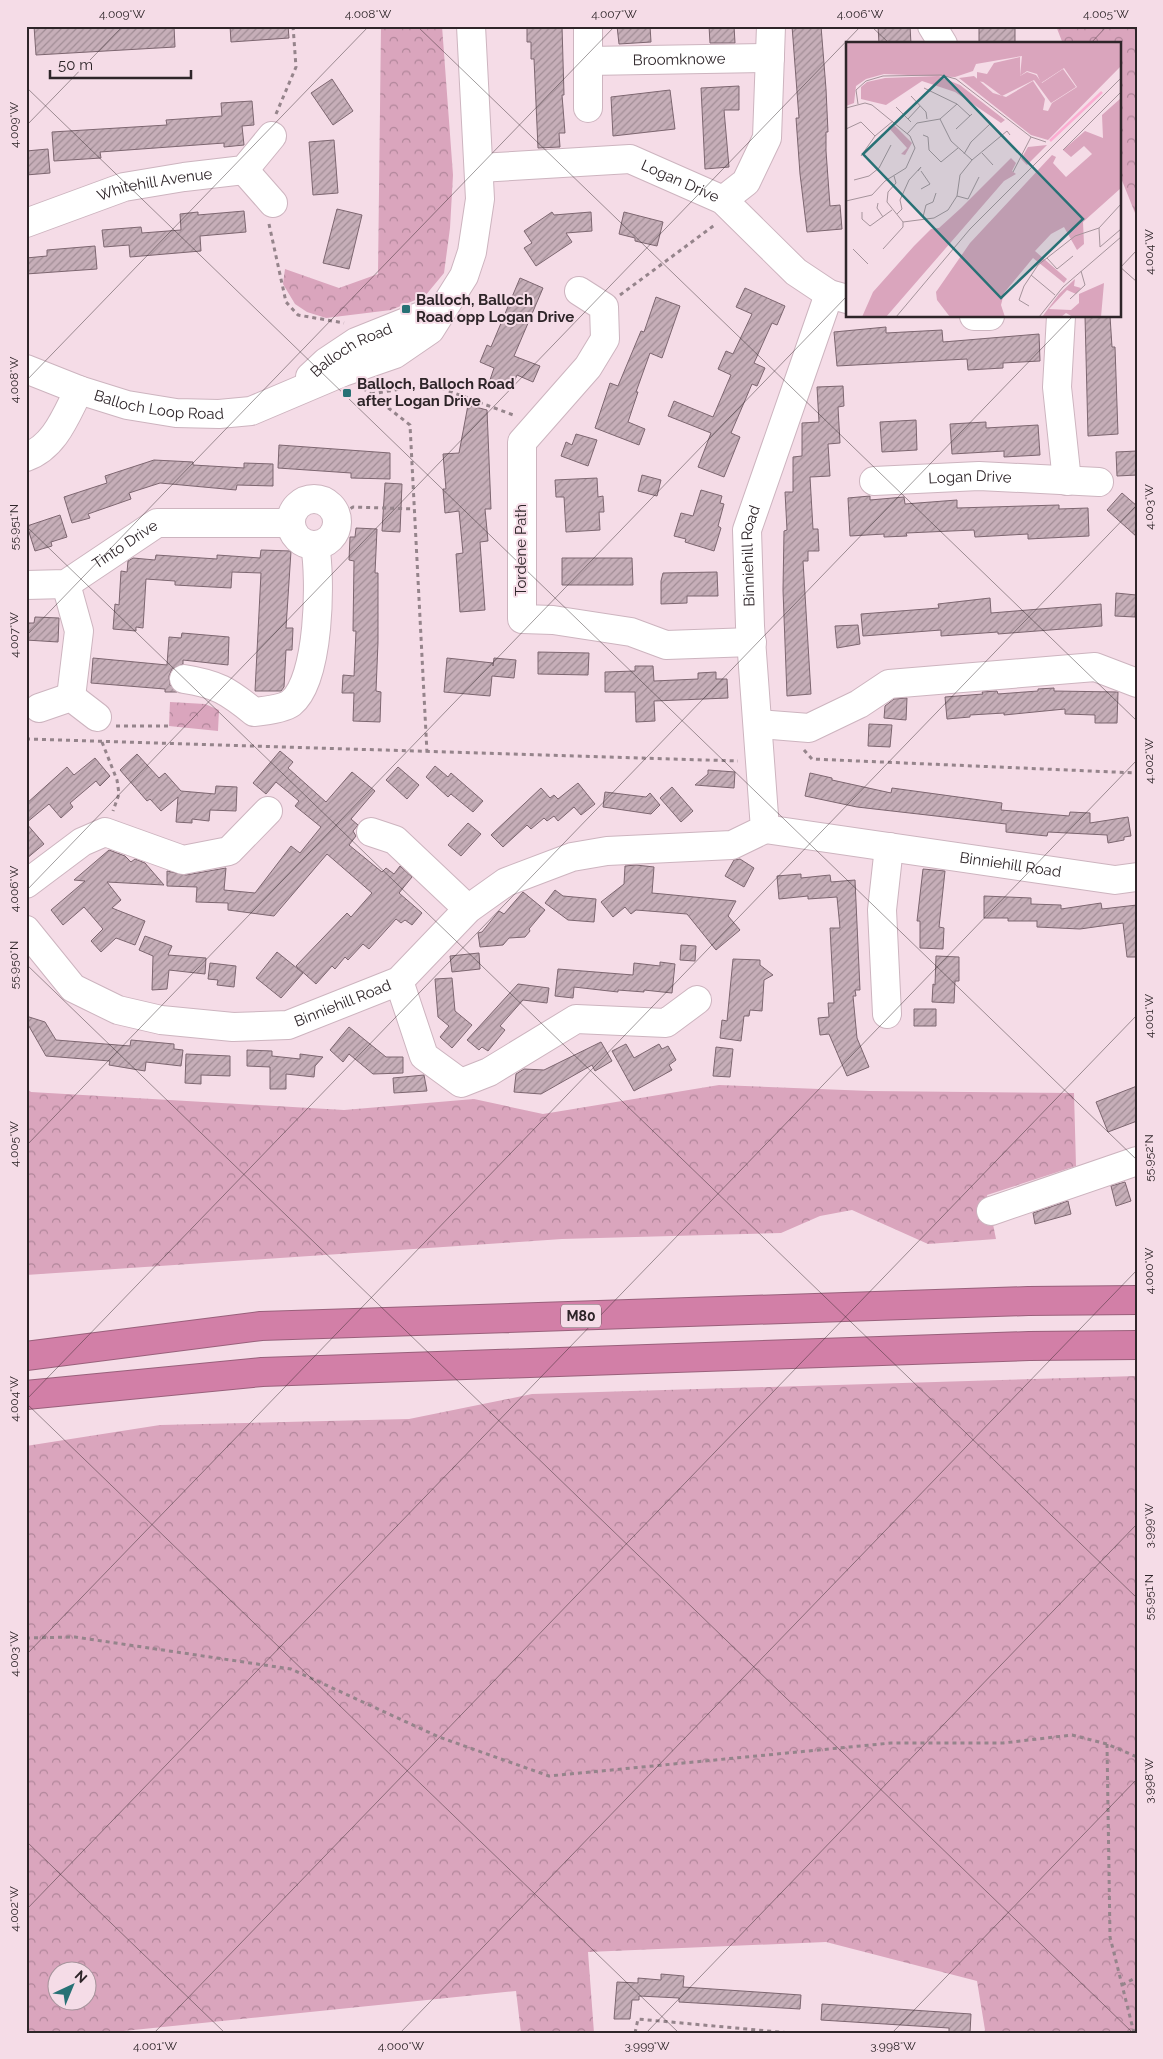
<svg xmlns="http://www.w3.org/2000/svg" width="1163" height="2059" viewBox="0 0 1163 2059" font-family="Raleway,sans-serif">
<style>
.forest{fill:url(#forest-crowns);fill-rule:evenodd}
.building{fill:url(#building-hatch);stroke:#7d6670}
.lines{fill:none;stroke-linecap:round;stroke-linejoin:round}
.minor-casing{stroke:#cdb4bf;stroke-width:30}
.highway-casing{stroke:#99607b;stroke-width:30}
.path{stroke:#95848b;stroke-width:3;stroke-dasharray:4 4;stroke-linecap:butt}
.minor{stroke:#fff;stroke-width:28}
.highway{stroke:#d27fa7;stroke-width:28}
.ticks{fill:none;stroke:#2e2529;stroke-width:1;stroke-opacity:0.45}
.poi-dot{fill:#277175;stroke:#f5dce7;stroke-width:2}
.labels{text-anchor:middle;stroke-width:4;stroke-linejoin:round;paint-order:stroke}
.shield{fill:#f5dce7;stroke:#6a5c62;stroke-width:1}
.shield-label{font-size:14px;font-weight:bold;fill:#2e2529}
.street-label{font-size:15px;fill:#2e2529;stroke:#f5dce7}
.poi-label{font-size:15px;font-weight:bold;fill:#2e2529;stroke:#f5dce7;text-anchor:start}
.inset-river{fill:none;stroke:#fcadd2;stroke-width:2.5}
.inset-road{fill:none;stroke:#a5939b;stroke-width:1}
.view{fill:#277175;fill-opacity:0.15;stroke:#277175;stroke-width:2.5}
.inset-edge{fill:none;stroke:#2e2529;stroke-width:2.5}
.neatline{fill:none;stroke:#2e2529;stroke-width:2}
.ticks-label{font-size:12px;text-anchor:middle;fill:#2e2529}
</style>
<defs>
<pattern id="forest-crowns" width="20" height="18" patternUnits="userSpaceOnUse" patternTransform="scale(1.25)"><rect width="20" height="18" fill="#daa5bd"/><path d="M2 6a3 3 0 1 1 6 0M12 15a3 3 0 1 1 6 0" fill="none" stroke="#b1869a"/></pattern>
<pattern id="building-hatch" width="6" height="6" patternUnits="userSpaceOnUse" patternTransform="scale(1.25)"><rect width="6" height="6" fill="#c6aeb8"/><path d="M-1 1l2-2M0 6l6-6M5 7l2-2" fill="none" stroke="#a18d96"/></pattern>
</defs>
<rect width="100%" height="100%" fill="#f5dce7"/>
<path class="forest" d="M381 26H442L453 175 450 228 444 273 425 296 391 310 326 318 307 312 295 304 283 284 285 269 339 288 378 274Z
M1056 26H1137V218L1119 173V44H1063Z
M170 702 205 704 219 710 218 731 169 726Z
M719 1085 870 1091 1074 1093 1076 1166 987 1195 996 1239 928 1244 852 1210 820 1216 781 1233 562 1239 26 1275V1088L31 1092 344 1110 474 1099 543 1114Z
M1137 1376V2033H984L985 2030 977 1981 826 1942 588 1952 594 2033H521L516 1991 104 2033H26V1446L160 1425 409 1419 532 1394ZM58 1972H88V2002H58Z"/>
<path class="building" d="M34 26H174L175 47 36 55Z
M230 26H288L289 38 231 42Z
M527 26H562L564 95H562L565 133H559L560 147 538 148 534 59H531V42H527Z
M617 26H650L651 42 619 44Z
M709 26H734L735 43H710Z
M792 26H821L826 89 828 132H826V151L830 206 840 205 842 229 807 232 800 174 796 118H799Z
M878 26H910L911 44H879Z
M1015 26V44H979V27Z
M332 79 353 111 333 125 311 93Z
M739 86V110H724L729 167 705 169 701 88Z
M670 90 675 129 613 136 611 97Z
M252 101 254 125 242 126 244 145 224 147V143L100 152 101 158 54 161 52 132 167 125 166 120 222 116 221 103Z
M334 140 338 193 313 195 309 142Z
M48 149 50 173 26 175V151Z
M337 209 362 215 349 269 323 263Z
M244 211 246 232 200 236 201 251 130 257 129 245 104 247 102 230 141 227 142 233 181 230 180 214 198 212V215Z
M552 212 554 215 591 212 592 231 566 233 572 242 536 266 524 248 532 243 524 231Z
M624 212 663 222 657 246 635 241V238L619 234Z
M95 246 97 269 26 274V258L47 256V250Z
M520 278 543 288 514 356 540 366 533 382 517 375 511 389 490 380 494 368 480 362 487 345 491 347Z
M745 288 785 306 777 325 772 323 754 363 765 368 757 386 752 384 731 433 740 437 724 477 698 467 711 433 668 416 674 401 713 417 731 375 718 369 726 351 733 354 752 314 736 307Z
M656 297 680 306 662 358 650 353 636 392H638L628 422 645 429 639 445 595 428 610 383 618 386 641 331 644 332Z
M1085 316H1110L1112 347H1115L1118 434 1088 436Z
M886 327V333L942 330 943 342 1039 334 1040 361 1003 363V368L968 370 967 359 837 366 834 332Z
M843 386 844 406 838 407 840 443 828 444 830 476 810 477 813 529H818L819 551H808V561H803L811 694 787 696 783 590 784 531 787 530 785 492H793V457L802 456V423L819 422 817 387Z
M468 405 487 410 491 509H485L488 541 480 542 485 610 460 612 456 554 463 553 459 511 445 513 443 489H446L443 454 459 453Z
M916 420 917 450 882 452 880 422Z
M986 422V428L1038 425 1040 455 1004 457V451L952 454 950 424Z
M576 434 597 440 588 466 561 456 566 442 572 445Z
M279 445 390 453V479L351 478V473L278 468Z
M1137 451V475L1117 476 1116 452Z
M154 460 193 462V465L244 468V463L273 464V486L237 485 236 490 160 483 129 493 131 499 88 514 90 518 72 523 64 497 107 483 105 476Z
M642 475 661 480 657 496 638 491Z
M597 478 598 497 603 496 604 512H599L600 530 566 532 564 497H556L555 480Z
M385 483 402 484 400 532 382 531Z
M701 490 722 496 720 503 724 504 718 526 721 528 714 551 685 542 686 539 674 536 681 513 693 516Z
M1122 493 1137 506V537L1107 510Z
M870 496V500L904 497 905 504 957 500V508L1059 505V509L1088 508 1089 536 1028 539V534L975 537 974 530 906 533 907 536 884 537V534L850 536 848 498Z
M60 515 67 537 51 542 52 546 35 551 27 526Z
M356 528 377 529 375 573H378V642L376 691 381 692 380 722 353 721 354 693H342L343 675 354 676 356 631H353L354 561 349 560 350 537H355Z
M261 550 291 551 286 628H293L292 650H286L284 687 281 691H255L261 573 232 572 231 588 175 585V581L146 579 143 628 136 627V631L113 629 115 604 119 605 121 571 127 572 128 561 133 558 155 560 156 555 217 559V555L260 558Z
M562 558H632L633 585H562Z
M717 572 718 596H687V603L661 604V581L663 573Z
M1116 593 1136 595 1135 617 1115 616Z
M990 598 991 613 1101 604 1102 626 998 634V632L941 636V630L863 636 861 614 939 608 938 604Z
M35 617 59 618 58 642 26 640V623H34Z
M858 625 860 644 837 648 835 626Z
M182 633 229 637 228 665 183 660V664L172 669 169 676 170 685 177 692H165V689L91 683 93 658 167 665 169 637 181 638Z
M538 652 589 653 588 675 538 674Z
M447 658 493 663V666L494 658 516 660 514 678 492 676 490 696 444 692Z
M635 666H653L654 681 698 679V673L716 672V679H727L728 698 654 701 655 721 636 722 635 692H605V672L635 671Z
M1054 688V691L1118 692 1117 723H1095V715L1065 714V709L1004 715V713L970 715V717L947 719 945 697 983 694 982 692 997 691 998 694 1038 691V689Z
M907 698 906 720 884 718 885 706 894 699Z
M869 724 892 725 890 747 868 746Z
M280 751 293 762 288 768 326 802 352 772 375 791 351 819 358 825 353 831 356 836 349 845 382 872 386 868 394 874 400 866 412 877 399 893 422 913 412 925 405 920 401 923 396 919 369 949 363 944 348 960 345 957 335 969 332 966 316 984 296 966 347 913 351 917 372 893 327 854 274 916 228 910V903L196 902 197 887 167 886V871L186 875 226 868 224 890 255 893 291 846 300 853 321 827 295 806 299 801 276 782 266 794 253 783Z
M137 754 159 778 165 773 181 791 215 794 216 786 237 787 236 811 210 810 209 821 192 819V823L176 822 178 797 161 811 150 799 147 801 120 770Z
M95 758 110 776 100 786 96 781 70 803 73 807 61 818 49 804 26 823V804L67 767 74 775Z
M435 766 448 777 451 773 483 801 473 812 451 794 448 797 426 777Z
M398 767 419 785 407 799 386 780Z
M708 770 735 772 734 788 695 785 708 774Z
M810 773 832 778V780L891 793 892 788 1002 803 1001 810 1069 816 1070 812 1090 813V823L1128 817 1131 836 1124 837V840L1108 843 1107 835 1048 832 1047 836 1006 832V824L857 807 805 796Z
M578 783 595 804 581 815 574 807 558 821 554 816 547 821 544 818 531 829 527 825 503 847 491 835 541 788 550 798 554 795 558 799Z
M672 787 693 811 681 822 660 798Z
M605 792 646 797 650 793 660 805 651 814 603 807Z
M26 823 44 844 26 859Z
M468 823 481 834 461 856 448 845Z
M109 850 125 856 131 862 135 859 145 863 164 885 107 882 121 900 112 908 145 921 135 945 116 938 101 952 91 941 103 929 84 907 63 925 51 910 85 881 74 880Z
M740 859 754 868 744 887 725 876 734 860Z
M636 865 654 867 652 893 736 901 728 916 740 930 716 950 687 914 636 910 631 914 625 907 613 917 601 902 624 884 625 866Z
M923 869 945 871 939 927 944 928 943 949 920 948V921H917Z
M801 874V878L830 875 831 882 855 880 860 990H855L856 996H853L857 1038 869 1067 847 1076 829 1034 820 1035 818 1018 829 1017 828 1003H834L830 928H840L837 897 808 899V896L779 899 777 876Z
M555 890 563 896 596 899 594 922 568 920 545 903Z
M523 892 545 910 529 929 530 931 525 937 509 938 503 945 480 947 478 933 482 932 499 911 504 914Z
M984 896 1031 898V904L1061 905V909L1101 903 1102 909 1137 905V957H1127L1123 923 1080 929 1037 927V921H1008V918H984Z
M145 936 172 946 168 955 206 958 205 974 169 970 167 989 152 990 153 956 139 950Z
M681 945 696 946 695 961 680 960Z
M277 952 303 973 281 998 256 978Z
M479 953 480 969 452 972 450 956Z
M936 956 959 957V981H955L954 1003 932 1002 933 984 935 985Z
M733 959 760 960V965L773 975 764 980 762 1011 750 1010 749 1016H744L741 1041 720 1038 722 1020 727 1021Z
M660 962 675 964 672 993 644 990V992L618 990V992L574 987 573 998 555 996 558 969 633 975 634 963 660 966Z
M210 963 236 966 234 987 217 985 218 980 208 979Z
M452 978 455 1011 472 1025 452 1048 440 1037 449 1026 438 1017 435 979Z
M518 984 549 988 547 1003 523 1000 500 1026 505 1030 488 1051 482 1047 479 1050 467 1040Z
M914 1009H936V1026H914Z
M26 1016 45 1022 56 1040 130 1046 131 1040 174 1044V1049L183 1050 181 1066 146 1062 145 1071 109 1065 110 1061 46 1056 26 1021Z
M349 1027 386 1057H403V1073L373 1074 349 1054 343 1062 330 1050Z
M601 1042 612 1061 595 1071 592 1065 541 1094 514 1092 516 1074 524 1069 544 1070Z
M626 1044 634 1058 659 1044 662 1049 668 1046 676 1060 669 1065 672 1070 634 1091 612 1051Z
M716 1047 733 1049 730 1077 713 1076Z
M247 1050 272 1051V1056L300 1059V1054L323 1057 315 1066 314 1077 286 1074V1089H270V1067L247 1066Z
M186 1054 230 1056V1076L201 1075V1084L185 1083Z
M424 1075 427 1091 394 1093 393 1078Z
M1137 1086V1121L1108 1132 1096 1102Z
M1125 1182 1131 1201 1116 1206 1111 1186Z
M1068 1201 1071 1214 1035 1224 1033 1213Z
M661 1974 684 1976 683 1987 801 1995 800 2009 679 2002V1998L639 1996V2000H632L630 2019H614L617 1982 638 1983V1978L661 1980Z
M822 2004 971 2014 970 2033H949V2028L821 2020Z"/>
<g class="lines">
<defs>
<g id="minor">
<path d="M588 26V108"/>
<path d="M932 26 943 44"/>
<path id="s1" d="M588 61 770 58"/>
<path id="s2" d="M479 168 630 159 723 200 796 272 829 294 847 299"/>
<path d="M244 170 273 203"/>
<path d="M723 200 746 182 767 138 771 26"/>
<path id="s3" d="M26 223 124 187 184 177 244 170 272 136"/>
<path d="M579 291 604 307 605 339 588 367 522 442V619L553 620 631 632 666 645 752 642"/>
<path d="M974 316H990"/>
<path d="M1061 316 1057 387 1067 481"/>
<path id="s4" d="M26 369 79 390 127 405 176 413 219 414 251 411 343 372 395 354 430 330 464 276 472 252 480 199 471 26"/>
<path id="s5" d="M310 377 326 362 356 342 441 308"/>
<path d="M26 457C55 447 66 415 79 390"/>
<path id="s6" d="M874 481 979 476 1099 482"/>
<circle cx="314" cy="522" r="23"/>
<path d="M66 584 79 631 71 697"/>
<path id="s7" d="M26 585 66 584 157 523H291"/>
<path d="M184 679C217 684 228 691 254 712 264 711 283 709 291 703 320 680 321 578 315 545"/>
<path d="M39 708 71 697 97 717"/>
<path d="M758 724 809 728 859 704 889 684 1095 667 1137 683"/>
<path id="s8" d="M765 829 1115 880 1137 877"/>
<path d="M371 832 395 840 468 909"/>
<path d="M26 884 82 842 105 832 183 860 229 851 268 811"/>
<path id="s9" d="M26 930 73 988 118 1010 161 1020 233 1027 288 1025 399 981 468 909 506 882 572 857 607 851 732 845 765 829 750 626 747 530 829 294"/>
<path d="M399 981 424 1056 461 1083 489 1072 576 1019 666 1023 697 1000"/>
<path d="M887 1014 882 910 889 847"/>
<path d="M991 1211 1137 1161"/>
</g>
<path id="highway" d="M26 1356 261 1326 1028 1301 1137 1300
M26 1395 262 1372 1029 1346 1137 1345"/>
</defs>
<use href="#minor" class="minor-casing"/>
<use href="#highway" class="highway-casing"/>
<path class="path" d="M276 114 296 67 293 26
M269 224 286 302 298 315 344 323
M620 295 716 224
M363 388 410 425 427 753
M371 394 430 384 516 416
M337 517 353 507 414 509
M116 726H169
M26 739 738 761
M102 742 117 780 119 794 113 811
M804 750 812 759 1137 773
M26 1638 75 1637 291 1669 439 1737 549 1776 891 1743H1003L1072 1735 1107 1744 1137 1757
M1107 1744 1110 1937 1134 2033
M1122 1985 1137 1977
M635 2033 638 2019 790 2033"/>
<use href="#minor" class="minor"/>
<use href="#highway" class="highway"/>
</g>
<path class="ticks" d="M417 26 1137 721M871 26 890 44M1090 44 1107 26M26 87 1137 1160M26 126 123 26M1119 266 1137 282M1119 269 1137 250M26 381 369 26M26 526 1137 1598M26 636 615 26M26 891 861 26M26 964 1133 2033M26 1146 847 296M26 1400 1073 316M26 1403 679 2033M26 1655 1137 505M26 1841 225 2033M26 1910 1137 760M154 2033 1137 1015M400 2033 1137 1270M646 2033 1137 1524M892 2033 1137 1779"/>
<g class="poi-dot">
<rect x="401" y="304" width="10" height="10" rx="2.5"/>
<rect x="342" y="388" width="10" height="10" rx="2.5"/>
</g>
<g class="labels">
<rect class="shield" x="561" y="1304.5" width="40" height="23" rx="4"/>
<g class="shield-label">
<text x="581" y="1321">M80</text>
</g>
<g class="street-label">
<text dy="5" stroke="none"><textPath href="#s1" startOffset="91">Broomknowe</textPath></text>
<text dy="5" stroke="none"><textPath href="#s2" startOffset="206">Logan Drive</textPath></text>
<text dy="5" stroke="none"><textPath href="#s3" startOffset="135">Whitehill Avenue</textPath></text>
<text dy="5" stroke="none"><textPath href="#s5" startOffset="50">Balloch Road</textPath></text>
<text dy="5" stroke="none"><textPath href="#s4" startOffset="139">Balloch Loop Road</textPath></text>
<text dy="5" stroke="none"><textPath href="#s6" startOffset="96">Logan Drive</textPath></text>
<text dy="5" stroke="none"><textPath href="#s7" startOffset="111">Tinto Drive</textPath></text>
<text transform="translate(521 550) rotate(-90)" y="5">Tordene Path</text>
<text dy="5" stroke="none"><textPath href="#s9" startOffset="1104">Binniehill Road</textPath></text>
<text dy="5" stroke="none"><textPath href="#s8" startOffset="248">Binniehill Road</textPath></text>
<text dy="5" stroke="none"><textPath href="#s9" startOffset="355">Binniehill Road</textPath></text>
</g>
<g class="poi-label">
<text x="416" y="305">Balloch, Balloch<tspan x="416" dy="17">Road opp Logan Drive</tspan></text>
<text x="357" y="389">Balloch, Balloch Road<tspan x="357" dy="17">after Logan Drive</tspan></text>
</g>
</g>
<g transform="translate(846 42)">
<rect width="275" height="275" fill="#f5dce7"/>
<path d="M0 0H275V24L202 98 185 93 113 36 128 34 147 51 160 55 187 39 199 57 197 68 202 69 206 61 231 45 218 26 195 41 191 32 181 29 174 34 176 14 130 22 127 29 109 35 38 32 20 37 10 44 8 61 0 64ZM92 34 114 43 159 78 155 81 109 50 76 39 40 63 15 57V45L21 40 39 36ZM275 56V146L237 180 238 202 231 208 218 185 205 192 189 209 221 237 218 241 187 216 158 251 155 263 159 275H104L91 258 90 250 124 201 206 113 210 115 207 121 220 135 246 112 238 104 225 115 217 108 239 89 257 96 256 73ZM48 83 66 101 59 113 55 112 61 106 42 85ZM201 103 181 123 175 117 182 105ZM165 116 170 121 166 129 170 132 158 139 40 275H16L27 250 68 204 85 187 93 186 115 166ZM229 237 228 244 235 246 230 252 221 248 203 267 225 268 233 261V252L258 241 255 275H227L220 271 215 275H196L213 252Z" fill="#daa5bd"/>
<path d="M174 15V34L181 30 190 33 196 41 217 27 230 45 205 61 188 38 156 54 137 40 131 39V30L141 32 148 21Z" fill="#daa5bd"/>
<path class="inset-river" d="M204 99 256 50"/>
<path class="inset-road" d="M78 46 111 62 124 74M65 54 80 70 81 77M12 62 10 48 20 39 37 34 95 33 110 37 185 95 200 100M50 65 65 80M0 66 19 61 26 63 64 94 69 106 60 126 39 139 26 153 0 159M62 77 74 64M0 87 15 80 29 94M110 87 126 72M61 92 71 81 94 77 111 62M77 93 82 95 83 108 95 120 112 106M217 108 275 50M136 111 147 123M118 112 125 100 144 82M15 114 29 94 47 79M126 118 161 89 164 93M167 130 185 95M8 138 23 134 33 126 45 103M75 147 84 142 75 129M111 154 122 157 133 135M32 161 31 166 37 175M16 170V177L24 184 46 168M51 172 56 167 54 158 63 138 75 125 72 129M77 175 80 163 87 160 90 151M57 180 88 176 102 168 111 154 114 133 126 118 105 99 94 77M253 186 254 205M254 205 275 187M7 207 22 222M37 207 57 185V180L41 160 42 150 50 141 48 134M201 216 211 227 227 214M185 233 209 253M224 257 239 243 235 229M183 264 173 258 178 244 192 223 229 194 253 186 275 162M50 275 124 187 275 36M193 275 217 245 275 195"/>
<path class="view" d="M98 34 237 177 155 256 17 112Z"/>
<rect width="275" height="275" class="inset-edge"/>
</g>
<rect width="1163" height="2059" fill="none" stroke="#f5dce7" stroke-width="55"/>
<g transform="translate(72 1986) rotate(44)"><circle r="24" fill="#f5dce7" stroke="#a5939b"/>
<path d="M0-4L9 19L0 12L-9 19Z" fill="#277175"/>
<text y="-8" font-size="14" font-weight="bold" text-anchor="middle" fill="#2e2529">N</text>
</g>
<path d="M50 70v8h141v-8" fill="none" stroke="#2e2529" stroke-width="2.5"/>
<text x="58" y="70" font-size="15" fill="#2e2529" stroke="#f5dce7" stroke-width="4" paint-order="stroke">50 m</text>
<rect x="28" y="28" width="1108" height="2004" class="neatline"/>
<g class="ticks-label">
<text x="122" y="18">4.009°W</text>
<text x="368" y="18">4.008°W</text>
<text x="614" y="18">4.007°W</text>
<text x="860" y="18">4.006°W</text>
<text x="1106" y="18">4.005°W</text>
<text transform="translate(14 125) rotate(-90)" y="4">4.009°W</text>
<text transform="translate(1149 252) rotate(-90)" y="4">4.004°W</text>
<text transform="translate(14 380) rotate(-90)" y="4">4.008°W</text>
<text transform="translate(1149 507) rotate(-90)" y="4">4.003°W</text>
<text transform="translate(14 527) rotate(-90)" y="4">55.951°N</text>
<text transform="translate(14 635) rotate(-90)" y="4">4.007°W</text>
<text transform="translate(1149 761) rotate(-90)" y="4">4.002°W</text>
<text transform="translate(14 889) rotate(-90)" y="4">4.006°W</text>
<text transform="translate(14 965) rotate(-90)" y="4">55.950°N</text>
<text transform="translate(1149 1016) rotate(-90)" y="4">4.001°W</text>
<text transform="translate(14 1144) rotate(-90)" y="4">4.005°W</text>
<text transform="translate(1149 1158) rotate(-90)" y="4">55.952°N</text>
<text transform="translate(1149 1271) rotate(-90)" y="4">4.000°W</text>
<text transform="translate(14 1399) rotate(-90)" y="4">4.004°W</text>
<text transform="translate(1149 1526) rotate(-90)" y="4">3.999°W</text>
<text transform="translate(1149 1597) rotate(-90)" y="4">55.951°N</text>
<text transform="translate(14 1654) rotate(-90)" y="4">4.003°W</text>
<text transform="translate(1149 1781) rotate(-90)" y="4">3.998°W</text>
<text transform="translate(14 1909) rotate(-90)" y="4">4.002°W</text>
<text x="155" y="2050">4.001°W</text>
<text x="401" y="2050">4.000°W</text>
<text x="647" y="2050">3.999°W</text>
<text x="893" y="2050">3.998°W</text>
</g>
</svg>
